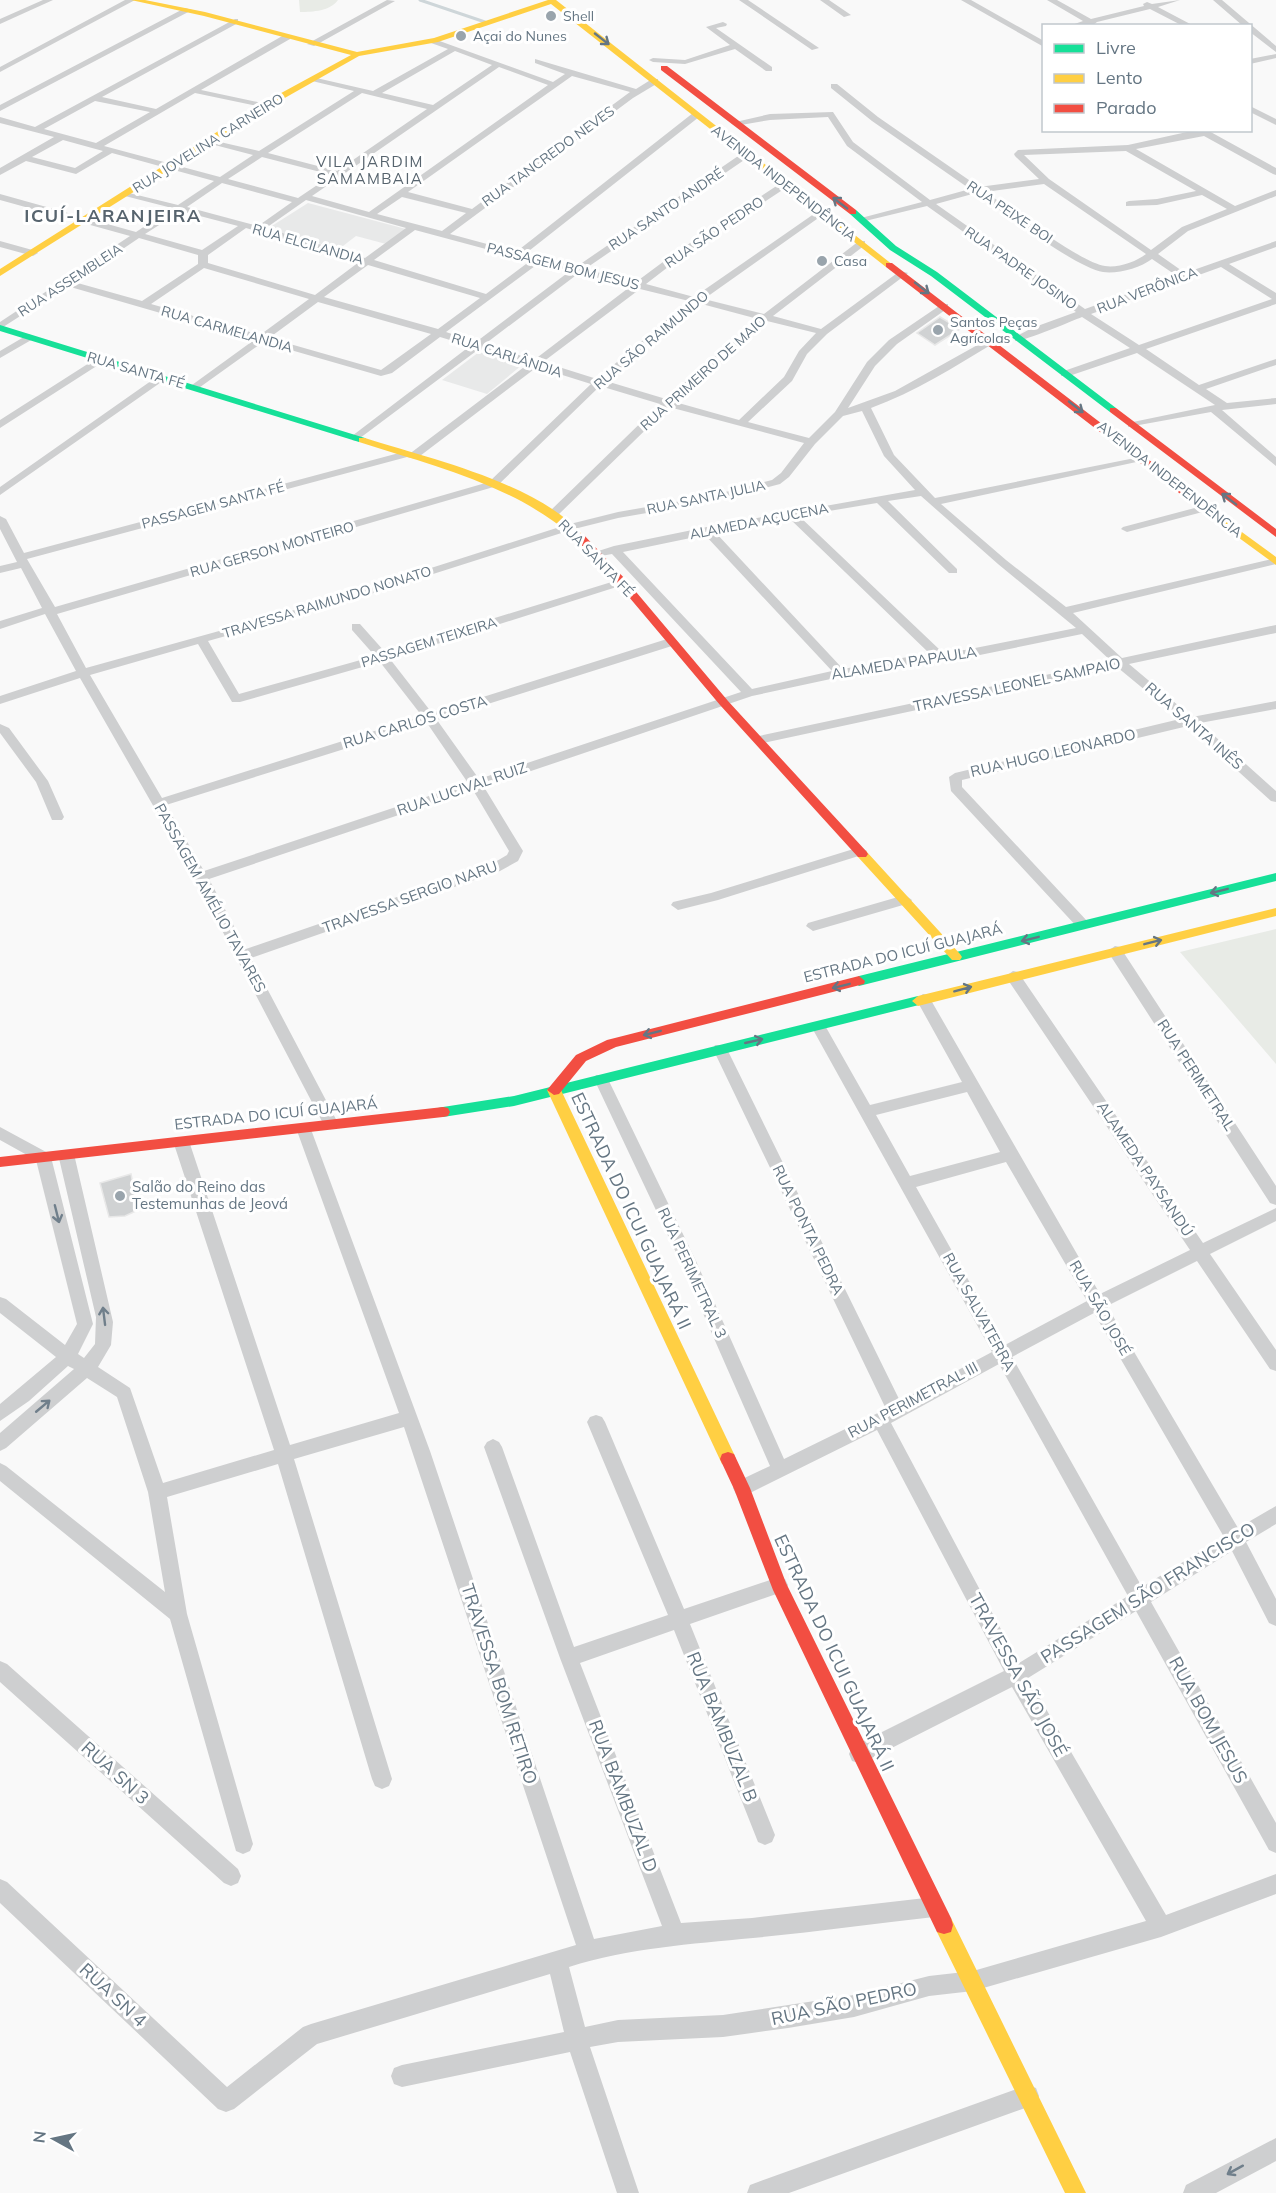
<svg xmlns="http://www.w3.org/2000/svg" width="1276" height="2193" viewBox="0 0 1276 2193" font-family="Mulish,sans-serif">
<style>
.built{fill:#e8e9e9}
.green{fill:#e8ebe6}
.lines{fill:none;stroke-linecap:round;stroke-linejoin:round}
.stream{stroke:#ced6d9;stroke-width:3}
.building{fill:#d0d2d3;stroke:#e8e8e8;stroke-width:1.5}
.street{fill:#cecfd0;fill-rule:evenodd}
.fast{fill:#16e098;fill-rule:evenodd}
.slow{fill:#ffcf43;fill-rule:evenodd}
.jam{fill:#f24e42;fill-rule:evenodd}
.oneway{stroke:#657683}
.oneway2{stroke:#707f8b}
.poi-dot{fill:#99a4ac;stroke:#fff;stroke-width:2}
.labels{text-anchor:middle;stroke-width:6;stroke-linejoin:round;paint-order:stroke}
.far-poi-label{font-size:14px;fill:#657683;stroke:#fff;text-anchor:start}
.far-street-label{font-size:14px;fill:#657683;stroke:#fff}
.far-quarter-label{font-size:15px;letter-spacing:1.5px;fill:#57646e;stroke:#fff}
.street-label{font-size:15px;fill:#657683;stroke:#fff}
.poi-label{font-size:15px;fill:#657683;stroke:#fff;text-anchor:start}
.far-district-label{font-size:18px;font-weight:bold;letter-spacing:1.5px;fill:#57646e;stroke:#fff}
.near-street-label{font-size:18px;fill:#657683;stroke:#fff}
</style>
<rect width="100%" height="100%" fill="#f9f9f9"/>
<path class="built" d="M308 203 406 229 386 244 356 236 339 249 267 229Z
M479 352 522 365 487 394 442 380Z"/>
<path class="green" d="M299 0H338C330 11 313 12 300 12Z
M1276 929V1064L1180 952Z"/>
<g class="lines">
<path class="stream" d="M420 0 485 22"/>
</g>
<path class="building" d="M940 317 960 329 935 345 917 333Z
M131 1174 138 1210 125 1216 109 1217 100 1183Z"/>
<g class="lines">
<path class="street" d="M43 0H53L0 24V19Z
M125 0H135L0 72V67Z
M387 0 395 1 314 46 307 44Z
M739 0H748L819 48 812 50Z
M820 0H829L851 15 844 17Z
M961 0H971L1044 41V47Z
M1047 0H1057L1091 19 1144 6 1143 4 1147 2 1152 4 1180 0 1158 7 1194 26H1183L1150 9 1097 22 1093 25 1069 26 1083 21Z
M1213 0H1222L1276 46V52L1250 32V26H1243Z
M185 8 192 10 0 111V105Z
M235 19H238V23L102 97 156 109 284 35H290V39L201 90 267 104V108L195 93 104 146 220 177 253 155 207 143V139L259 151 354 91 312 81V77L373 91 448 49 431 43V39H434L553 82 565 74 535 63V59L636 89 652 79H658V83L633 98 450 234 516 252 693 113H699V117L525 254 576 267 744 152H750V156L585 269 636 282 675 253 784 181H790V185L681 257 646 284 694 297 821 209 824 210V214L704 299 764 314 859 241H865V245L773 316 821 329 900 271 908 273 827 334 807 354 792 381 748 422 809 438 835 412 867 362 889 340 942 304H948V308L897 344 875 366 848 408 895 391 990 338 994 339V343C954 367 915 392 871 408L894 455 935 498 1145 456V460L1141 461 941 504 1006 560 1066 607 1276 558V564L1073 613 1122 658 1276 625V633L1129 664 1192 717 1276 701V709L1200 723 1276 791V802L1271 801 1188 726 962 780V787L1088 922 1090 925 1088 928H1078L951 791 949 777 955 773 1180 719 1117 667 759 744 753 740 759 736 1111 661 1082 634 965 658 938 659 840 677 752 696 484 787 523 851 518 861 500 871 251 958 339 1125 336 1129H326L194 877 80 678 0 704V696L76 671 45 614 0 629V621L42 608 21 568 0 573V566L17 562 0 529V516L6 519 24 553 399 453 408 455 528 364 479 349 356 441 352 440V436L470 346 440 337 392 373 381 376 263 342 196 390 191 387 192 385 254 340 67 286 0 329V322L130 236 0 200V194L136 232 172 208 125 196V192L178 205 214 181 112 153 76 174 26 161 0 175V168L54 137 0 123V117L35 127ZM455 51 492 65 433 105 382 93ZM499 67 548 85 369 212 312 196ZM572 76 630 92 472 209 408 192ZM362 93 427 109 337 171 268 153ZM95 101 150 112 96 143 44 129ZM63 140 103 151 75 168 32 157ZM262 157 332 175 298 198 228 179ZM222 183 292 202 258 226 187 207ZM402 197 466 213 442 231 377 214ZM306 200 406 228 365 258 266 228ZM181 211 238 226 202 250 145 234ZM246 228 256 231 359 262 315 295 208 263V255ZM415 230 530 261 486 294 374 260ZM139 238 198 255V264L142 301 74 282ZM539 263 570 271 476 342 446 332ZM368 265 480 298 438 329 324 297ZM204 268 309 299 260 335 151 304ZM579 273 631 286 534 360 485 344ZM640 289 689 301 597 379 543 362ZM318 302 431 334 381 370 269 338ZM698 303 758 319 666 399 606 381ZM767 321 816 333 799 351 784 377 739 420 675 402ZM537 367 591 384 489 482 55 607 27 559 407 457 416 459ZM600 386 660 404 549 512V516H557L669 407 804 443 781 473 772 480 710 496 618 512 566 525 334 599 86 668 57 614 497 486ZM862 411 884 456 915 490 707 527 614 546 589 554 595 557 612 554 741 692 479 779 437 720 675 645V639H667L432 713 390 659 626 584V580H618L385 652 360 624H352V630L375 656 239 694 208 641 342 603 574 529 618 518 710 502 780 484 789 477 815 444 843 416ZM921 496 998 564 1076 628 965 650 941 651 799 516 877 503 949 573H957V569L888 501ZM789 518 929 653 843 669 716 533ZM705 535 832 671 752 689 623 552ZM198 644 232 702H240L380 662 422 716 162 798 90 675ZM427 723 468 783 204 871 166 805ZM473 790 509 851 507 855 490 865 246 949 209 879Z
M723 22 727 24 726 26 716 28 772 67V71H766L735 49 685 64 653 62 649 60 653 58 685 60 730 45 706 27Z
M1276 54V58L1250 64V59Z
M831 84H837L878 117 979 187 1039 179 1015 156 1014 154 1018 150 1128 145 1196 130H1207L1276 168V175L1273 174 1204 136 1136 149 1235 206 1276 190V196L1188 231 1158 254 1185 273 1276 241V247L1229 264 1276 293V304L1146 349 1199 385 1276 359V365L1206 389 1227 403 1276 398V404L1222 410 1276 457V466L1211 412 1128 427V423L1215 405 1137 353 1069 376H1061V372L1130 348 1082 317C1072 321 1022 342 1015 341V337L1032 328 1076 312 927 206 861 222V218L922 202 847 146 828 117 770 120 735 126 731 123 770 114 833 112 853 142 930 200 970 189 872 121 831 88ZM1126 151 1196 191 1157 199 1129 201 1126 202V206L1157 205 1202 195 1227 209 1182 227 1151 250 1049 179 1024 155ZM1044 184 1146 254C1136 262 1118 268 1105 266 1081 263 1010 208 985 192ZM976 193C1002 211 1076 268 1103 272 1118 274 1140 268 1152 259L1177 276 1085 309 936 204ZM1221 267 1272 299 1139 345 1091 314Z
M1250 106 1276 119V125L1250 112Z
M0 241 36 251 38 253 33 256 0 247Z
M29 334 34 337 33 339 0 358V351Z
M97 358 106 360 0 428V420Z
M158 376 167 378 0 495V487Z
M1206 505 1210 506V510L1127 532 1121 529 1123 527Z
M0 724 9 728 48 781 64 817 62 820H52L36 782 0 733Z
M860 847 867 851 865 854 718 900 678 910 671 905 673 902 711 893Z
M905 895 912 900 910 903 813 931 806 926 808 923Z
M1115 946 1120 947 1276 1186V1205L1270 1203 1110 955 1108 951Z
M1013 971 1018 972 1203 1243 1276 1208V1221L1210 1254 1276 1350V1371L1270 1369 1197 1261 1107 1306 1238 1528 1276 1506V1524L1246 1542 1276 1599V1626L1269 1623 1232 1551 1151 1602 1276 1823V1853L1269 1850 1136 1611 1028 1678 1166 1915 1276 1874V1894L1161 1937 973 1991 929 1996 854 2017 788 2028 723 2037 618 2042 590 2047 639 2193H617L570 2052 402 2087 394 2084 391 2076 394 2068 402 2065 564 2032 550 1974 317 2044 234 2109 226 2112 218 2109 0 1903V1879L7 1882 227 2087 303 2027 311 2024 576 1945 404 1427 294 1459 392 1779 389 1786 382 1789 375 1786 372 1779 278 1464 167 1497 187 1614 253 1844 250 1851 243 1854 236 1851 170 1619 0 1481V1463L6 1466 165 1592 148 1492 117 1397 87 1378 6 1448 0 1451V1433L74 1369 68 1366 29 1401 0 1421V1404L56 1357 0 1313V1297L6 1299 65 1345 77 1324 36 1160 0 1140V1127L48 1153 51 1157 93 1324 78 1354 84 1358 95 1344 96 1317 58 1154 61 1150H71L74 1154 113 1322 111 1345 98 1367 130 1388 163 1483 274 1450 173 1141 176 1137H186L189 1141 290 1445 399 1413 296 1128 299 1124H309L430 1451 594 1939 662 1926 560 1658 484 1447 487 1442 493 1439 499 1442 502 1447 574 1647 668 1615 587 1422 590 1417 596 1415 602 1417 605 1422 684 1609 779 1577 785 1579 788 1585 785 1591 690 1624 775 1835 772 1842 765 1845 758 1842 674 1630 580 1663 681 1923 752 1918 934 1897 941 1900 944 1907 941 1914 934 1917C874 1924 813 1932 753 1938 691 1944 629 1948 569 1967L585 2027 618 2020 723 2015 854 1995 929 1976 973 1971 1146 1921 1012 1687 866 1761 859 1763 852 1761 849 1754 852 1747 1004 1671 877 1430 748 1494 742 1496 736 1494 733 1488 736 1482 770 1466 680 1261 594 1079 596 1075H606L608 1079 696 1261 784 1459 886 1409 713 1049 715 1045H725L727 1049 900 1401 992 1352 811 1026 813 1022H823L870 1105 962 1082 916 999 923 994 928 995 1100 1294 1190 1250 1008 980 1006 976ZM967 1092 1000 1152 910 1176 876 1115ZM1006 1162 1087 1301 1005 1345 916 1187ZM1094 1313 1224 1537 1142 1587 1012 1357ZM999 1364 1128 1596 1019 1663 891 1423Z
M0 1661 7 1664 238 1869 241 1876 238 1883 231 1886 224 1883 0 1682Z
M1028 2085 1036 2088 1039 2096 1036 2104 1028 2107 789 2193H747L750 2185 758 2182Z
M1276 2138V2161L1216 2193H1183L1186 2185Z"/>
<path class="fast" d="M850 210H856L896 246 937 272 1116 408V412H1110L931 276 890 250 850 214Z
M0 325 365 438 367 440 359 442 0 331Z
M1276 873V881L859 986 853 981 859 976Z
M918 996 924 1001 923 1004 514 1106 443 1117 438 1116 436 1112 438 1108 443 1107 514 1096Z"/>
<path class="slow" d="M131 0H145L205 12 357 52 434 38 548 0H556L893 265 886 267 551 4 438 42 359 56 267 108 0 276V269L261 104 351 55 204 16Z
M359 438H365C431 459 538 483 584 536L579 539 575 538C514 485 434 466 359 442Z
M1213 511 1276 557V565L1209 516 1208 514Z
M862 850 866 851 960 954 962 957 960 960H952L858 857 856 854 858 851Z
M1276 908V916L918 1006 912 1001 918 996Z
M554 1085 561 1090 734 1454 736 1459 734 1464 728 1466 722 1464 547 1090Z
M944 1916 951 1918 1086 2193H1065L937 1932 935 1925 937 1918Z"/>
<path class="jam" d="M661 66H667L856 210V214H850L661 70Z
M886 263H892L1217 512V516H1209L886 267Z
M1110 408H1116L1276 529V537L1110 412Z
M579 533 583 534 626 580 728 701 866 851 868 854 866 857H858L720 705 618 584 575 538 574 536Z
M859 976 865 981 864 984 616 1047 586 1061 559 1094 554 1095 547 1090 576 1055 607 1040Z
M443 1107 448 1108 450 1112 448 1116 443 1117 0 1167V1157Z
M728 1452 734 1454 750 1488 786 1583 951 1918 953 1925 951 1932 944 1934 937 1932 773 1590 734 1489 720 1459 722 1454Z"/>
</g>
<defs><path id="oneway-shaft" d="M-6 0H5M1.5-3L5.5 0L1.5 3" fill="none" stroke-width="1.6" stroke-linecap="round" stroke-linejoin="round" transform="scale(1.5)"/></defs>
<g class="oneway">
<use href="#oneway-shaft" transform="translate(602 39) rotate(38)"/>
<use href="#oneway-shaft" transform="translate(840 203) rotate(-143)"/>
<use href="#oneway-shaft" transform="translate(922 288) rotate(38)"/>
<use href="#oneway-shaft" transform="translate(1076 407) rotate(38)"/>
<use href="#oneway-shaft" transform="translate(1229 499) rotate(-143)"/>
<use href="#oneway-shaft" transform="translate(1219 891) rotate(166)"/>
<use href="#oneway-shaft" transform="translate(1030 939) rotate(166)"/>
<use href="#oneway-shaft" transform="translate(1153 942) rotate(-14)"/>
<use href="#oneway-shaft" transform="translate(841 986) rotate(166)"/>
<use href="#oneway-shaft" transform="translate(963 989) rotate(-15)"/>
<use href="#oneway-shaft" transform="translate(652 1033) rotate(166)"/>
<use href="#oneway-shaft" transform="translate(754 1041) rotate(-13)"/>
</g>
<g class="oneway2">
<use href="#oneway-shaft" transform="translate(57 1214) rotate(76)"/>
<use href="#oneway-shaft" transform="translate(104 1316) rotate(-97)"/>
<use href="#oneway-shaft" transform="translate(43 1406) rotate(-40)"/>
<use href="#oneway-shaft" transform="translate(1235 2170) rotate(151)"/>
</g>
<g class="poi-dot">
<circle cx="551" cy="16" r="6"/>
<circle cx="461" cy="36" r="6"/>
<circle cx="822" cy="261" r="6"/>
<circle cx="938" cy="330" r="6"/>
<circle cx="120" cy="1196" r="6"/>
</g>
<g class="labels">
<g class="far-poi-label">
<text x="563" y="21">Shell</text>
<text x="473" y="41">Açai do Nunes</text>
<text x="834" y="266">Casa</text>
<text x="950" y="327">Santos Peças<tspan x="950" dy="16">Agrícolas</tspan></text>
</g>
<g class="far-street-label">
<text transform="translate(208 143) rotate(-32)" y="5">RUA JOVELINA CARNEIRO</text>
<text transform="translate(548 156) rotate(-36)" y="5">RUA TANCREDO NEVES</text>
<text transform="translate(784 183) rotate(38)" y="5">AVENIDA INDEPENDÊNCIA</text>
<text transform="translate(666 209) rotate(-34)" y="5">RUA SANTO ANDRÉ</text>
<text transform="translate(1010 212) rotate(34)" y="5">RUA PEIXE BOI</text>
<text transform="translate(714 232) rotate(-34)" y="5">RUA SÃO PEDRO</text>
<text transform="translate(308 244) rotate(16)" y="5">RUA ELCILANDIA</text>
<text transform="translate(563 266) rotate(14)" y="5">PASSAGEM BOM JESUS</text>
<text transform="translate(1021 268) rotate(35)" y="5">RUA PADRE JOSINO</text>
<text transform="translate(70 280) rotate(-33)" y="5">RUA ASSEMBLEIA</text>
<text transform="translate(1147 290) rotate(-21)" y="5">RUA VERÔNICA</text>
<text transform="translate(227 329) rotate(16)" y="5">RUA CARMELANDIA</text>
<text transform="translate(651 340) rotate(-40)" y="5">RUA SÃO RAIMUNDO</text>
<text transform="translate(507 355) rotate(18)" y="5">RUA CARLÂNDIA</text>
<text transform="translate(136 370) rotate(16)" y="5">RUA SANTA FÉ</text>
<text transform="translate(703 373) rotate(-42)" y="5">RUA PRIMEIRO DE MAIO</text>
<text transform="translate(1170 479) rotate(38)" y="5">AVENIDA INDEPENDÊNCIA</text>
<text transform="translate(706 497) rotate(-12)" y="5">RUA SANTA JULIA</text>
<text transform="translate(213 505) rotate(-15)" y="5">PASSAGEM SANTA FÉ</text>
<text transform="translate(759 521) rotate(-11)" y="5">ALAMEDA AÇUCENA</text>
<text transform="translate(272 549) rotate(-16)" y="5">RUA GERSON MONTEIRO</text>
<text transform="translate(596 558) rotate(46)" y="5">RUA SANTA FÉ</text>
<text transform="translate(327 602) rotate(-17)" y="5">TRAVESSA RAIMUNDO NONATO</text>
<text transform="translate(429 642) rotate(-17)" y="5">PASSAGEM TEIXEIRA</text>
</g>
<g class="far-quarter-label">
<text x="370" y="167">VILA JARDIM<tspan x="370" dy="17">SAMAMBAIA</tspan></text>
</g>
<g class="street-label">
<text transform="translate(904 663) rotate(-9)" y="5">ALAMEDA PAPAULA</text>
<text transform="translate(1017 685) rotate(-12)" y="5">TRAVESSA LEONEL SAMPAIO</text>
<text transform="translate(415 722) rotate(-17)" y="5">RUA CARLOS COSTA</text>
<text transform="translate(1194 726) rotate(41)" y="5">RUA SANTA INÊS</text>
<text transform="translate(1053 753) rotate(-13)" y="5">RUA HUGO LEONARDO</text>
<text transform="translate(462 789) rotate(-19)" y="5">RUA LUCIVAL RUIZ</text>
<text transform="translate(410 897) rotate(-20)" y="5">TRAVESSA SERGIO NARU</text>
<text transform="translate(210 898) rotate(61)" y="5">PASSAGEM AMÉLIO TAVARES</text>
<text transform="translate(903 953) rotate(-14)" y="5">ESTRADA DO ICUÍ GUAJARÁ</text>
<text transform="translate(1196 1075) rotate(57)" y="5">RUA PERIMETRAL</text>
<text transform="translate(276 1114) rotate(-6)" y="5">ESTRADA DO ICUÍ GUAJARÁ</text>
<text transform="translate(1145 1169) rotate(56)" y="5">ALAMEDA PAYSANDÚ</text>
<text transform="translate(808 1230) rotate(64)" y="5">RUA PONTA PEDRA</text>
<text transform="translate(692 1273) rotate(65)" y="5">RUA PERIMETRAL 3</text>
<text transform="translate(1100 1308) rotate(60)" y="5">RUA SÃO JOSÉ</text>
<text transform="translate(979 1312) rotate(61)" y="5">RUA SALVATERRA</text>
<text transform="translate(913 1400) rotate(-28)" y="5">RUA PERIMETRAL III</text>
</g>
<g class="poi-label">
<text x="132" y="1192">Salão do Reino das<tspan x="132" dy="17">Testemunhas de Jeová</tspan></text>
</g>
<g class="far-district-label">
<text x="113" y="222">ICUÍ-LARANJEIRA</text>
</g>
<g class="near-street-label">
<text transform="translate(631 1211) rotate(65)" y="6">ESTRADA DO ICUI GUAJARÁ II</text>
<text transform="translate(1148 1593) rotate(-32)" y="6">PASSAGEM SÃO FRANCISCO</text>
<text transform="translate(834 1653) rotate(65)" y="6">ESTRADA DO ICUI GUAJARÁ II</text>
<text transform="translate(1018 1675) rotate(61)" y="6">TRAVESSA SÃO JOSÉ</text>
<text transform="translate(499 1684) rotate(72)" y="6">TRAVESSA BOM RETIRO</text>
<text transform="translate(1208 1720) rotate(61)" y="6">RUA BOM JESUS</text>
<text transform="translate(722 1727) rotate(68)" y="6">RUA BAMBUZAL B</text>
<text transform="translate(115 1773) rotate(42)" y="6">RUA SN 3</text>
<text transform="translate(623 1796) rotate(69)" y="6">RUA BAMBUZAL D</text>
<text transform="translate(113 1995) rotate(43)" y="6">RUA SN 4</text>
<text transform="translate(844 2004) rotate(-12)" y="6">RUA SÃO PEDRO</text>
</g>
</g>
<rect x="1042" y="24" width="210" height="108" fill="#ffffff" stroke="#c1c8cd" stroke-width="1.5"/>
<rect x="1054" y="44" width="30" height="9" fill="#16e098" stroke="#c1c8cd" stroke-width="1.5"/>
<text x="1096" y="54" font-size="18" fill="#657683">Livre</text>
<rect x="1054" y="74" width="30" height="9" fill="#ffcf43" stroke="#c1c8cd" stroke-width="1.5"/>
<text x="1096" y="84" font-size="18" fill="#657683">Lento</text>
<rect x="1054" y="104" width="30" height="9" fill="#f24e42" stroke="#c1c8cd" stroke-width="1.5"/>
<text x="1096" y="114" font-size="18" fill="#657683">Parado</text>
<g transform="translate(54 2139) rotate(278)" stroke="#ffffff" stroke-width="4.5" paint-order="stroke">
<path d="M0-4.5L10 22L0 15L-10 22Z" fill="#657683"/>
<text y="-9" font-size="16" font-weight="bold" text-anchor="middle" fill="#657683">N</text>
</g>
</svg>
